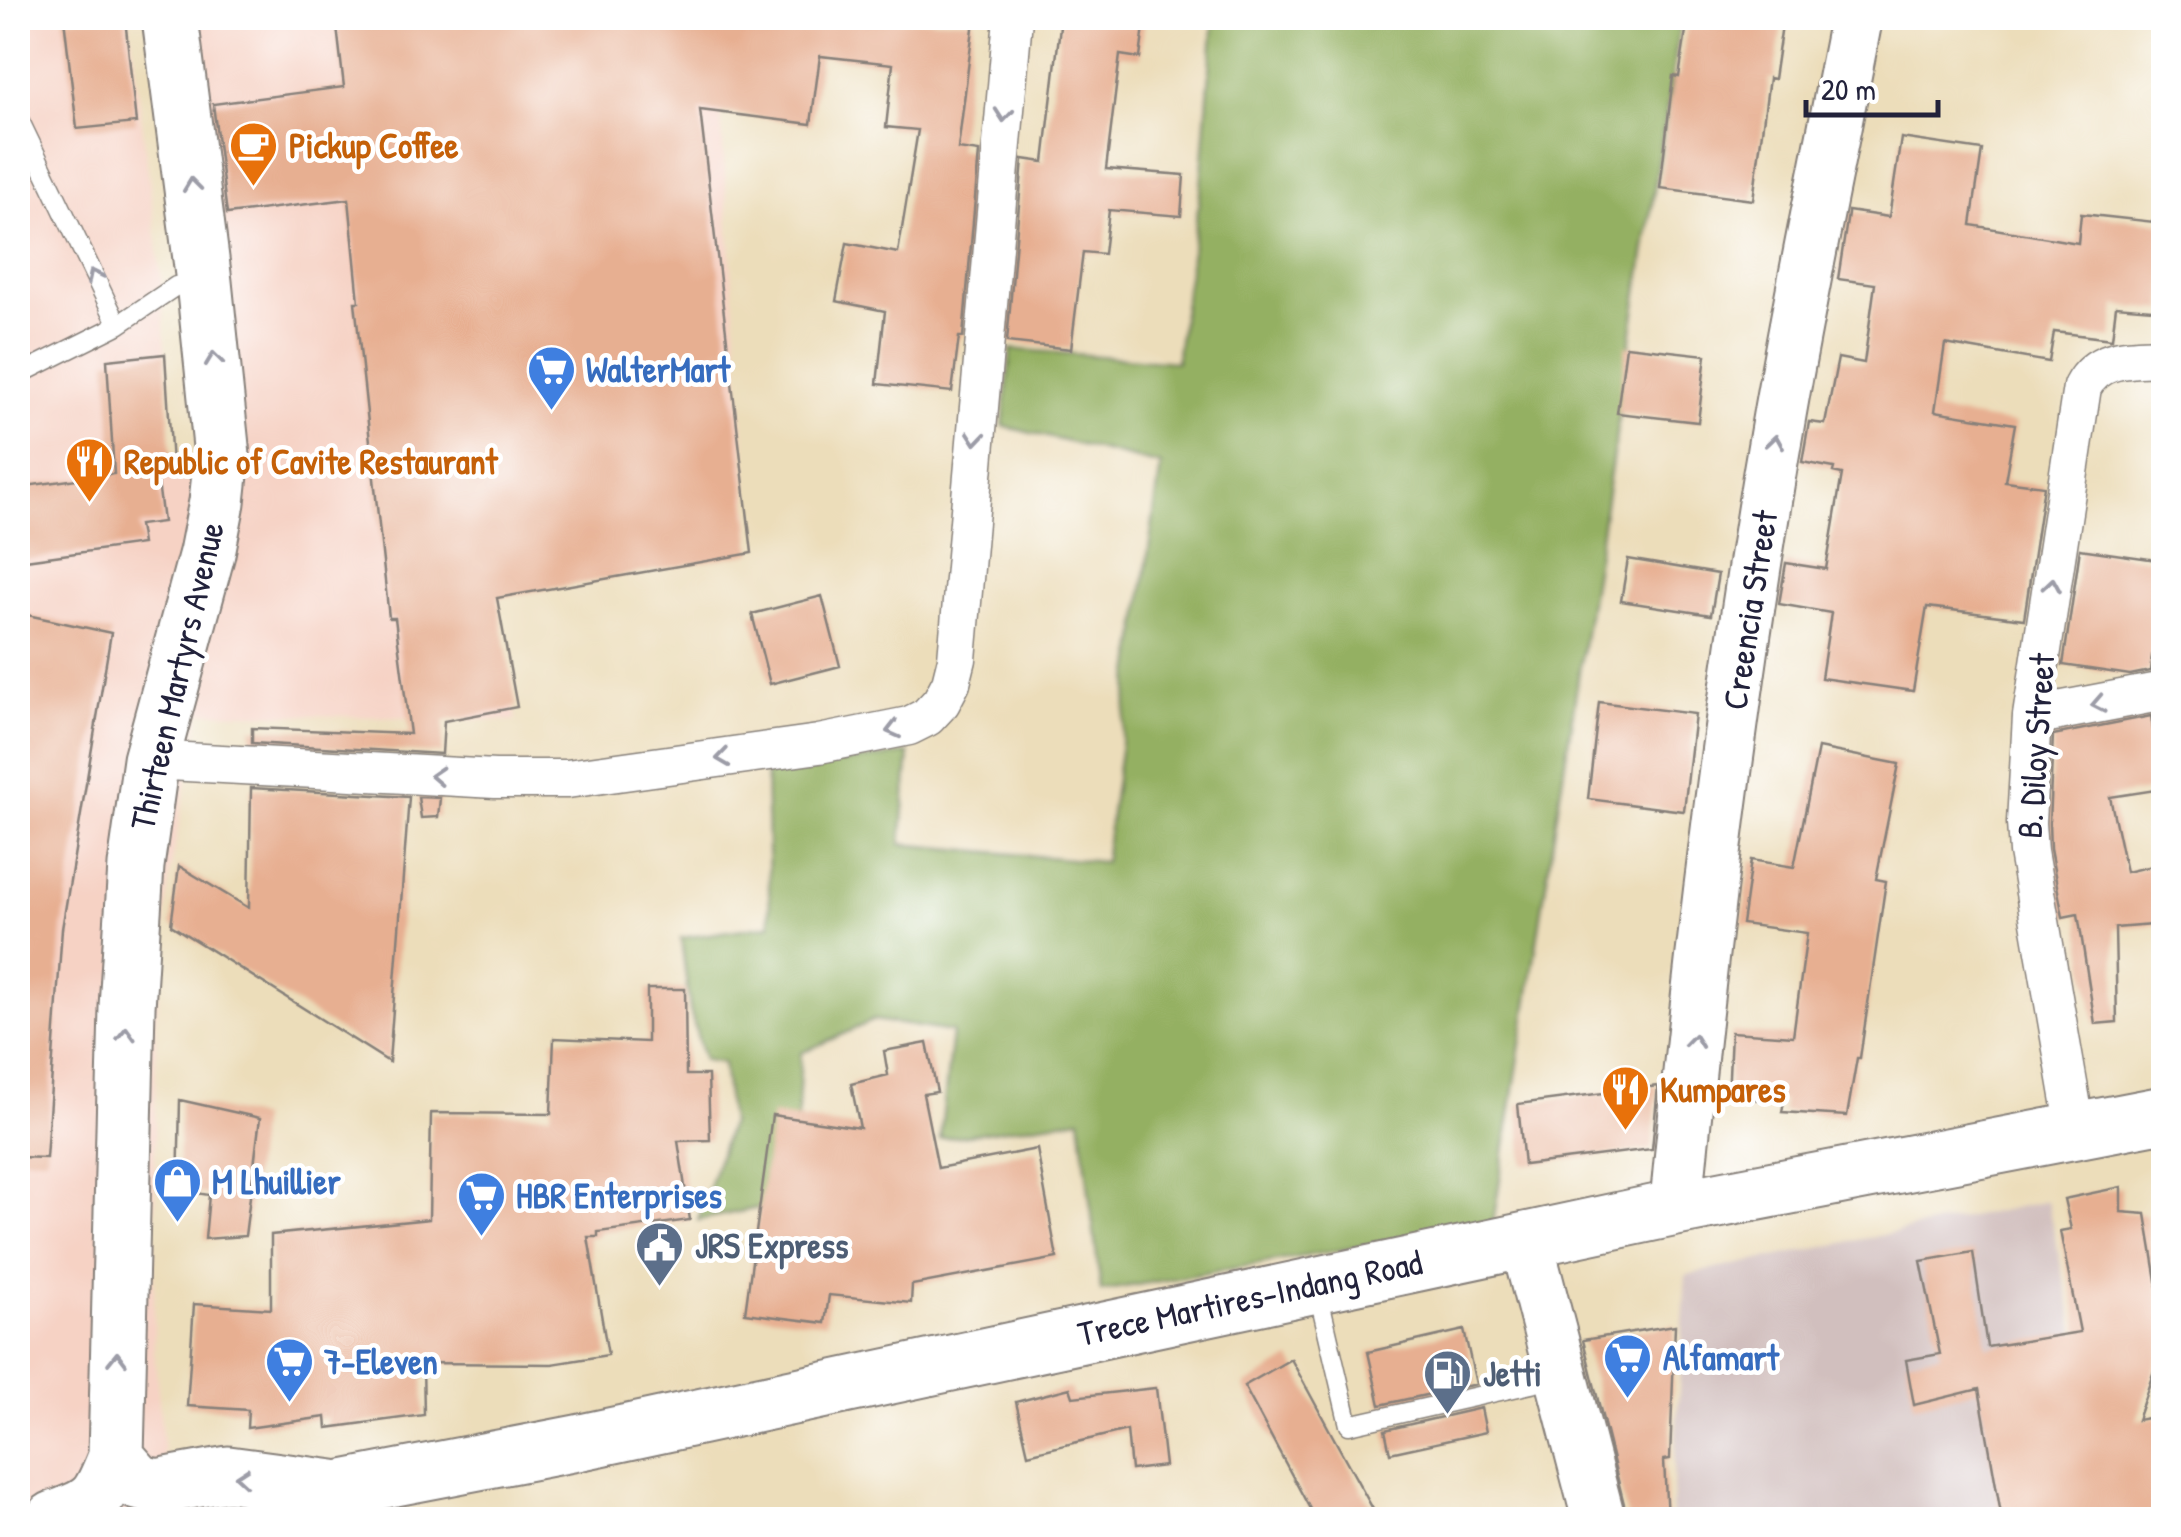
<svg xmlns="http://www.w3.org/2000/svg" width="2181" height="1537" viewBox="0 0 2181 1537" font-family="'Patrick Hand',sans-serif">
<style>
.built{fill:#f6d2c4}
.industrial{fill:#d1bfbe}
.forest{fill:#94b062;stroke:#5b694e;stroke-width:2.5}
.building{fill:#e7af91}
.lines{fill:none;stroke-linecap:round;stroke-linejoin:round}
.lane-casing{stroke:#87807a;stroke-width:21}
.street-casing{stroke:#87807a;stroke-width:41}
.secondary-casing{stroke:#87807a;stroke-width:56}
.primary-casing{stroke:#87807a;stroke-width:59}
.lane{stroke:#fff;stroke-width:18}
.street{stroke:#fff;stroke-width:38}
.secondary{stroke:#fff;stroke-width:52}
.primary{stroke:#fff;stroke-width:55}
.oneway{stroke:#9c9ca7}
.labels{text-anchor:middle;stroke-width:9;stroke-linejoin:round;paint-order:stroke}
.food-label{font-size:35px;font-weight:bold;fill:#c56008;stroke:#fff;text-anchor:start}
.shop-label{font-size:35px;font-weight:bold;fill:#366cbe;stroke:#fff;text-anchor:start}
.street-label{font-size:35px;fill:#22223b;stroke:#fff}
.service-label{font-size:35px;font-weight:bold;fill:#4e5e75;stroke:#fff;text-anchor:start}
</style>
<rect width="100%" height="100%" fill="#fff"/>
<filter id="ink" filterUnits="userSpaceOnUse"><feTurbulence type="fractalNoise" baseFrequency=".01" numOctaves="2"/><feDisplacementMap in="SourceGraphic" scale="20" xChannelSelector="R" yChannelSelector="G"/><feConvolveMatrix kernelMatrix="1 2 1 2 8 2 1 2 1" color-interpolation-filters="sRGB"/></filter>
<filter id="wash" filterUnits="userSpaceOnUse"><feTurbulence type="fractalNoise" baseFrequency=".0048" numOctaves="4" result="noise"/><feDisplacementMap in="SourceGraphic" scale="40" xChannelSelector="R" yChannelSelector="G"/><feGaussianBlur stdDeviation="2.25" result="paint"/><feColorMatrix in="noise" values="0 0 0 0 0 0 0 0 0 0 0 0 0 0 0 0 0 1.4 0 .05"/><feComposite in="paint" operator="in"/></filter>
<g filter="url(#wash)">
<rect width="100%" height="100%" fill="#ecddba"/>
<path class="built" d="M18 18H129L161 276 172 464 222 459 168 18H714L752 553 498 598 516 721 200 712 170 873 156 1021 154 1348 170 1519H18Z"/>
<path class="industrial" d="M2047 1201 2117 1519 1671 1520 1686 1275Z"/>
<path class="forest" d="M1214 18H1681L1493 1224 1101 1291 1080 1118 940 1139 952 1032 874 1020 801 1053 793 1201 698 1220 730 1123 723 1063 704 1060 690 1010 681 938 770 925 766 773 909 753 901 844 1104 862 1161 465 1003 426 1011 349 1176 362 1201 185Z"/>
<g id="blocks">
<path class="building" d="M64 18H125L136 123 77 129Z
M336 18 974 20 958 149 979 152 963 337H959L952 392 877 384 885 311 836 301 847 243 898 253 918 130 886 127 893 64 820 56 811 124 700 110 752 553 497 598 517 707 444 721 442 754 252 743V728L410 734 395 618H389L355 302H359L349 199 227 214 213 104 344 87Z
M1061 18H1145L1140 58 1120 55 1106 169 1184 175 1181 216 1109 210 1104 254 1083 252 1071 349 1007 342 1023 159 1044 162Z
M1688 18H1783L1774 79 1769 78 1753 200 1660 188 1673 76 1679 77Z
M1901 138 1982 150 1971 225 2078 243 2081 214 2164 223V310L2116 306 2112 339 2054 332 2049 362 1945 344 1935 411 2015 424 2005 481 2044 486 2024 619 1927 607 1913 691 1821 678 1831 613 1779 604 1786 563 1826 569 1842 474 1833 472 1834 468 1802 462 1809 422 1825 424 1838 358 1864 363 1875 284 1838 279 1848 214V211L1889 217Z
M1626 346 1706 355 1698 422 1617 413Z
M165 354 172 464 156 466 163 522 139 525 142 544 18 561V487L114 474 107 360Z
M2080 549 2164 561 2150 671 2130 675 2063 665Z
M1628 559 1718 574 1711 615 1621 601Z
M822 596 840 666 770 684 752 614Z
M18 613 111 633 62 929 46 1158 18 1157Z
M1599 702 1695 714 1684 811 1588 799Z
M2151 716 2162 789 2110 797 2126 872 2164 863V924L2115 928 2117 1022 2095 1024 2078 914 2063 917 2050 849 2049 823 2053 735Z
M1818 748 1899 764 1876 879 1886 881 1860 1058H1857L1847 1116 1782 1112 1784 1101 1728 1098 1731 1032 1793 1036 1807 933 1742 924 1751 860 1794 867Z
M251 788 409 797 389 1062 171 925 179 866 249 908Z
M418 797 440 798 438 817 421 818Z
M647 989H685L686 1075H708L710 1140 678 1141 690 1220 598 1232V1237H588L608 1355 552 1364 423 1363 424 1415 327 1428 326 1417 247 1428 248 1410 187 1406 194 1304 271 1309V1235L429 1219 431 1113 551 1114 554 1038 647 1042Z
M927 1043 937 1092 923 1094 938 1168 1037 1149 1057 1258 912 1285 911 1303 829 1295 825 1323 745 1313 772 1115 860 1128 851 1084 888 1075 884 1051Z
M1658 1086 1652 1149 1524 1165 1518 1104Z
M180 1100 260 1118 245 1236 205 1239 209 1195 178 1190Z
M2121 1187V1212L2146 1214 2164 1323V1342L2137 1420 2164 1415V1520H2002L1979 1389 1914 1405 1906 1360 1940 1354 1921 1261 1973 1252 1987 1347 2080 1332 2060 1231 2071 1229 2064 1199Z
M1675 1325 1670 1459 1664 1460 1667 1520H1628L1583 1340Z
M1464 1330 1476 1384 1380 1405 1368 1352Z
M1291 1359 1337 1444 1379 1520H1316L1244 1386Z
M1070 1388 1073 1397 1156 1388 1165 1466 1131 1470 1127 1430 1028 1454 1016 1402Z
M1481 1408 1486 1432 1390 1453 1385 1430Z"/>
</g>
</g>
<g filter="url(#ink)">
<use href="#blocks" fill-opacity="0" stroke="#87807a" stroke-width="2.5"/>
<g class="lines">
<defs>
<path id="lane" d="M18 117 118 325 18 375
M118 325 176 286 201 282
M1317 1288 1349 1425 1558 1378"/>
<path id="street" d="M2032 716 2164 691
M151 760 495 779H567L819 744 909 726 927 717 941 702 951 683 957 659 1013 18
M2076 1130 2028 852 2026 823 2032 716 2082 387C2099 355 2131 359 2164 357"/>
<path id="secondary" d="M1676 1208C1701 942 1734 675 1780 412 1803 280 1831 149 1856 18
M1526 1240 1599 1520"/>
<path id="primary" d="M116 1457 138 1482 156 1487 228 1474 333 1488
M54 1519C98 1504 99 1499 116 1457L127 1007 136 866 151 760 207 553 217 502 222 456 204 282 170 18
M263 1520 338 1489 577 1443 1676 1208 2164 1114"/>
</defs>
<use href="#lane" class="lane-casing"/>
<use href="#street" class="street-casing"/>
<use href="#secondary" class="secondary-casing"/>
<use href="#primary" class="primary-casing"/>
<use href="#lane" class="lane"/>
<use href="#street" class="street"/>
<use href="#secondary" class="secondary"/>
<use href="#primary" class="primary"/>
</g>
<defs><path id="oneway-chevron" d="M-2-3.5L2.5 0L-2 3.5" fill="none" stroke-width="1.6" stroke-linecap="round" stroke-linejoin="round" transform="scale(2.5)"/></defs>
<g class="oneway">
<use href="#oneway-chevron" transform="translate(1004 115) rotate(95)"/>
<use href="#oneway-chevron" transform="translate(192 185) rotate(-97)"/>
<use href="#oneway-chevron" transform="translate(94 276) rotate(-116)"/>
<use href="#oneway-chevron" transform="translate(214 359) rotate(-97)"/>
<use href="#oneway-chevron" transform="translate(976 438) rotate(95)"/>
<use href="#oneway-chevron" transform="translate(1775 442) rotate(-81)"/>
<use href="#oneway-chevron" transform="translate(2052 585) rotate(-81)"/>
<use href="#oneway-chevron" transform="translate(2098 704) rotate(169)"/>
<use href="#oneway-chevron" transform="translate(893 730) rotate(166)"/>
<use href="#oneway-chevron" transform="translate(723 758) rotate(172)"/>
<use href="#oneway-chevron" transform="translate(437 776) rotate(-177)"/>
<use href="#oneway-chevron" transform="translate(126 1034) rotate(-88)"/>
<use href="#oneway-chevron" transform="translate(1694 1041) rotate(-84)"/>
<use href="#oneway-chevron" transform="translate(117 1359) rotate(-89)"/>
<use href="#oneway-chevron" transform="translate(242 1477) rotate(-175)"/>
</g>
</g>
<defs>
<symbol id="cafe-pin" viewBox="-11 -11 22 30"><path d="M0 17L-7.5 6A9.5 9.5 0 1 1 7.5 6Z" fill="#e8710a" stroke="#fff"/><path d="M-5.5-4.5H6V0H3Q3 3.5 0 3.5H-2.5Q-5.5 3.5-5.5 0ZM3-3.2v2h1.7v-2ZM-6 4.5H4V6H-6Z" fill="#fff"/></symbol>
<symbol id="supermarket-pin" viewBox="-11 -11 22 30"><path d="M0 17L-7.5 6A9.5 9.5 0 1 1 7.5 6Z" fill="#3f7fe0" stroke="#fff"/><path d="M-6-5.5h2.5l.6 2H6L4.5 2H-2.5L-4.4-4H-6ZM-1.5 3.2a1.3 1.3 0 1 0 .1 0ZM3 3.2a1.3 1.3 0 1 0 .1 0Z" fill="#fff"/></symbol>
<symbol id="restaurant-pin" viewBox="-11 -11 22 30"><path d="M0 17L-7.5 6A9.5 9.5 0 1 1 7.5 6Z" fill="#e8710a" stroke="#fff"/><path d="M-5-6h1v4h1v-4h1v4h1v-4h1v5L-1.5 .5V6h-2V.5L-5-1ZM5-6V6H3V1.5H1.5Q1.5-4 5-6Z" fill="#fff"/></symbol>
<symbol id="shop-pin" viewBox="-11 -11 22 30"><path d="M0 17L-7.5 6A9.5 9.5 0 1 1 7.5 6Z" fill="#3f7fe0" stroke="#fff"/><path d="M-5-2.5h2.3a2.7 3.5 0 0 1 5.4 0H5L5.5 6h-11ZM-1.5-2.5h3a1.5 2.3 0 0 0-3 0Z" fill="#fff"/></symbol>
<symbol id="civic-pin" viewBox="-11 -11 22 30"><path d="M0 17L-7.5 6A9.5 9.5 0 1 1 7.5 6Z" fill="#5c6f8a" stroke="#fff"/><path d="M-.6-6.5H3V-4.5H.6V-3L4-1V1h2V6H-6V1h2V-1L-.6-3ZM-1.2 2.5V6h2.4V2.5Z" fill="#fff"/></symbol>
<symbol id="fuel-pin" viewBox="-11 -11 22 30"><path d="M0 17L-7.5 6A9.5 9.5 0 1 1 7.5 6Z" fill="#5c6f8a" stroke="#fff"/><path d="M-5.5-6h7V0h2V4h1.3V-2.5L3-4.5l.8-.8L6-3V5H2.5V1h-1V6h-7ZM-4.2-4.7v3.2H.2V-4.7Z" fill="#fff"/></symbol>
</defs>
<g fill-rule="evenodd">
<use href="#cafe-pin" x="226" y="118" width="55" height="75"/>
<use href="#supermarket-pin" x="524" y="342" width="55" height="75"/>
<use href="#restaurant-pin" x="62" y="434" width="55" height="75"/>
<use href="#restaurant-pin" x="1598" y="1062" width="55" height="75"/>
<use href="#shop-pin" x="150" y="1154" width="55" height="75"/>
<use href="#supermarket-pin" x="454" y="1168" width="55" height="75"/>
<use href="#civic-pin" x="632" y="1218" width="55" height="75"/>
<use href="#supermarket-pin" x="1600" y="1330" width="55" height="75"/>
<use href="#supermarket-pin" x="262" y="1334" width="55" height="75"/>
<use href="#fuel-pin" x="1420" y="1346" width="55" height="75"/>
</g>
<g class="labels">
<g class="food-label">
<text x="289" y="158">Pickup Coffee</text>
<text x="124" y="474">Republic of Cavite Restaurant</text>
<text x="1660" y="1102">Kumpares</text>
</g>
<g class="shop-label">
<text x="586" y="382">WalterMart</text>
<text x="212" y="1194">M Lhuillier</text>
<text x="516" y="1208">HBR Enterprises</text>
<text x="1663" y="1370">Alfamart</text>
<text x="324" y="1374">7-Eleven</text>
</g>
<g class="street-label">
<text transform="translate(1750 610) rotate(-81)" y="12">Creencia Street</text>
<text transform="translate(177 676) rotate(-77)" y="12">Thirteen Martyrs Avenue</text>
<text transform="translate(2036 746) rotate(-86)" y="12">B. Diloy Street</text>
<text transform="translate(1250 1298) rotate(-12)" y="12">Trece Martires-Indang Road</text>
</g>
<g class="service-label">
<text x="695" y="1258">JRS Express</text>
<text x="1483" y="1386">Jetti</text>
</g>
</g>
<rect width="2181" height="1537" fill="none" stroke="#fff" stroke-width="60"/>
<path d="M1806 100v15h132v-15" fill="none" stroke="#22223b" stroke-width="5"/>
<text x="1821" y="100" font-size="30" fill="#22223b" stroke="#ffffff" stroke-width="8" paint-order="stroke">20 m</text>
</svg>
